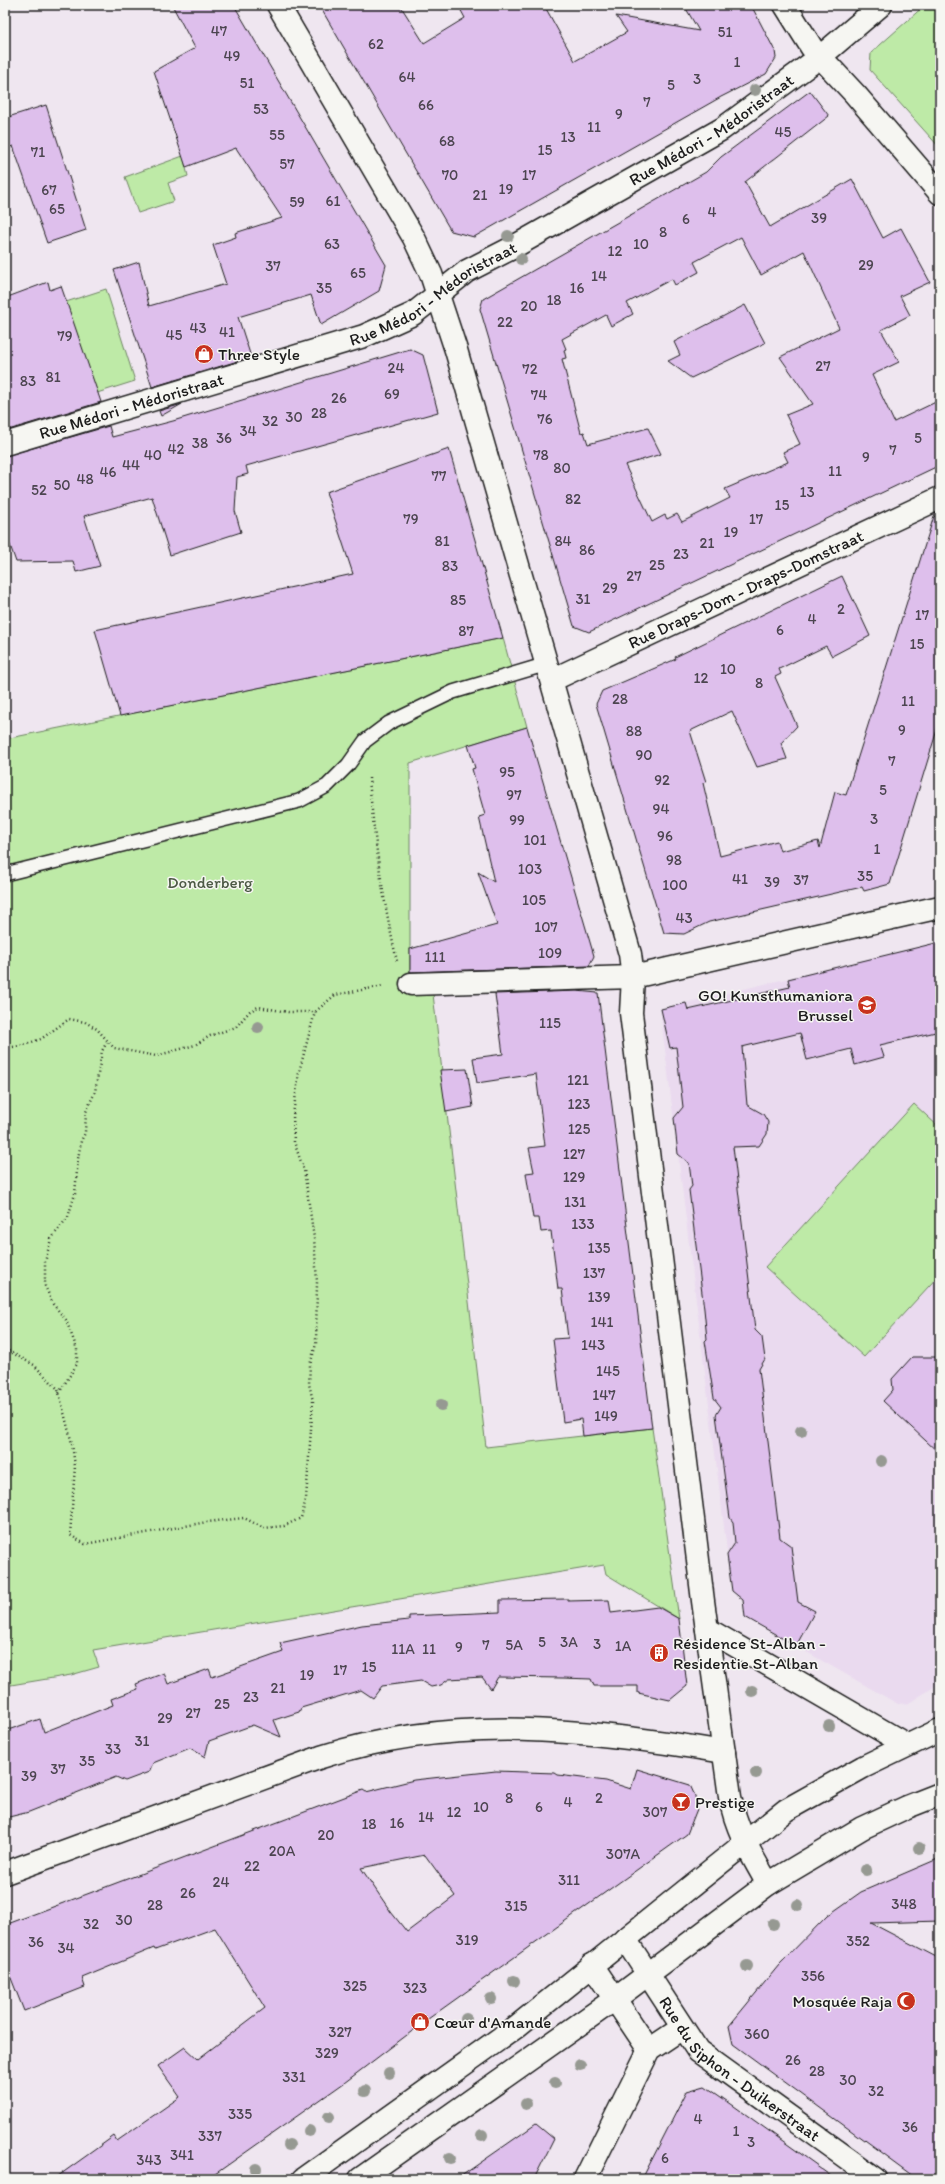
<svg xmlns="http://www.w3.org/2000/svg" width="945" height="2184" viewBox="0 0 945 2184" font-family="Itim,sans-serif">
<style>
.built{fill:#eadaef}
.green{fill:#beeaa7;stroke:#6d8362}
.building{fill:#debfec;stroke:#1c1c1c;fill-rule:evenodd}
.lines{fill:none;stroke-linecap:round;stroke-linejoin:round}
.lane-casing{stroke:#1c1c1c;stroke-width:16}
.street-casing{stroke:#1c1c1c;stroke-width:25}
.secondary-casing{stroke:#1c1c1c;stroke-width:25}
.path{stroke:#1c1c1c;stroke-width:2.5;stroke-dasharray:1 3;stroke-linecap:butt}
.lane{stroke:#f6f6f2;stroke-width:13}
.street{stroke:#f6f6f2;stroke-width:22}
.secondary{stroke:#f6f6f2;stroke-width:22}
.tree{fill:#969992}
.labels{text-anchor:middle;stroke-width:3;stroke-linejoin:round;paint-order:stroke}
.number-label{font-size:15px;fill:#4c4550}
.street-label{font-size:17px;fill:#1c1c1c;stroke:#f6f6f2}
.poi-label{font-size:17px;fill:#1c1c1c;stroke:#f6f6f2;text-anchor:start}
.park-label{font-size:17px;fill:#4d5a46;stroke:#f6f6f2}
</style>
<rect width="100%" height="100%" fill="#efe6f0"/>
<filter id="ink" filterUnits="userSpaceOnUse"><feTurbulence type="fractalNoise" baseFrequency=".025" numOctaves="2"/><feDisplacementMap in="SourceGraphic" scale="8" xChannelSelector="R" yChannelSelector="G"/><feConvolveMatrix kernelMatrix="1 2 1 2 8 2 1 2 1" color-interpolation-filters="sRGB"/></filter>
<g filter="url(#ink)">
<path class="built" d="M940 942V1683L909 1703 898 1704 745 1617 743 1600 732 1591 660 1009Z"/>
<path class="green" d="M925 5H940V148L870 70 871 53Z
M183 156 188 176 168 183 174 201 138 213 125 177Z
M106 289 135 381 97 393 66 302Z
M503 638 527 727 410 763V995L433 994 486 1447 652 1428 679 1619 606 1574 604 1565 93 1650 99 1667 71 1675 5 1686V739Z
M914 1104 940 1128V1274L864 1357 765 1267Z"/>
<path class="building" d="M172 5H234L386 265 379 291 321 325 311 295 238 317 251 357 152 387 114 270 139 262 149 306 226 284 213 245 236 237 235 233 282 218 236 148 186 167 154 71 195 48Z
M319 5H400L424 43 465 18 458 5H544L575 61 627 32 616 16 699 31 684 5H751L775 51 776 58 766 74 721 97 474 237 451 231Z
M810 91 829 116 745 182 770 227 852 179 883 238 901 228 930 282 900 296 910 315 881 330 899 362 872 375 894 422 940 400V465L589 632 574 626 480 309 483 299 706 172 721 157ZM741 237 761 275 804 251 839 328 780 357 813 404 786 415 800 444 783 452 788 462 725 489 730 498 682 522 677 514 667 519 665 515 652 522 625 465 661 454 648 428 588 444 584 432 581 433 562 359 566 358 564 350 566 349 562 339 606 315 611 326 633 314 627 303 672 279 675 285 699 272 694 262Z
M46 105 86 230 47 243 13 146 5 149V118Z
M48 282 50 290 61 286 101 402 5 431V298Z
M745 305 765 343 691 378 668 361 680 355 674 342Z
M410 349 423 355 438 412 246 466 248 474 237 477 235 511 241 532 170 555 152 497 84 516 100 566 76 572 73 561 16 562 5 531V456L109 426 112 437 173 421Z
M182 404 161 416 159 411Z
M449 449 503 638 120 716 95 630 353 574 326 492Z
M934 516 940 517V720L890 884 864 891 862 887 709 922 684 934 664 933 596 704 602 691 676 659 675 657 842 576 870 636 832 656 826 646 779 669 781 674 775 677 797 726 781 743 787 759 757 767 732 711 690 731 706 782 703 783 720 856 777 841 780 851 818 841 820 848 835 792 846 795Z
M527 727 594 956 589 966 410 972V949L497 925 478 872 494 882 479 817 485 815 472 769 475 768 468 745Z
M940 942V1031L880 1045 884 1057 855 1065 851 1049 807 1060 800 1033 742 1047 747 1105 763 1114 768 1122 767 1134 759 1146 733 1147 755 1330 762 1337 765 1359 759 1369 780 1538 791 1546 798 1602 815 1611 796 1646 745 1617 743 1600 732 1591 727 1555 735 1543 733 1522 730 1518 716 1415 721 1407 714 1398 705 1341 707 1339 704 1309 689 1190 692 1186 689 1163 678 1154 674 1118 683 1107 676 1047 670 1048 661 1009 686 1003 688 1010 790 987 788 979Z
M576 991 598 993 652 1428 583 1436 581 1419 563 1422 553 1339 568 1338 562 1289H558L551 1231 541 1232 539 1218H533L526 1173 534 1172 529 1148 545 1146 536 1074 477 1083 473 1058 503 1054 495 994Z
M467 1069 473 1107 446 1112 440 1070Z
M912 1357H940V1454L883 1401 893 1390 892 1379Z
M568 1599V1601L609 1600 611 1613 658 1607 679 1619 687 1686 670 1700 638 1693V1686H594L591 1679 563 1678 498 1677 491 1689 482 1677 449 1679 441 1685 431 1687 421 1681 382 1686 373 1698 361 1690 301 1708 299 1712 274 1720 281 1737 253 1725 209 1741 205 1757 190 1748 153 1763 149 1772 125 1781 116 1777 29 1812 5 1818V1731L40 1719 44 1732 113 1705 111 1699 138 1689 136 1684 164 1673 168 1684 209 1669 212 1677 283 1652 280 1643 362 1625 409 1620V1616L500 1612V1600Z
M637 1769 690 1785 695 1796 697 1809 687 1834 428 2019 344 2083 208 2179H54L114 2136 117 2141 180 2097 158 2066 185 2047 198 2059 265 2008 215 1928 155 1950 154 1948 82 1978 85 1987 24 2011 5 1963V1925L363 1790 366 1792 414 1780 496 1771 555 1773 558 1775 606 1781 631 1789ZM425 1855 455 1896 407 1932 391 1912 361 1868Z
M940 1858V1921L871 1923 940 1959V2179H917L733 2044 729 2026 779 1965 827 1916 861 1892Z
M705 2086 734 2106 836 2179H642L687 2091Z
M536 2124 554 2139 534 2179H457Z"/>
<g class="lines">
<defs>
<path id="lane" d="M5 874 299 801 327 786 348 765 365 741 389 723 453 692 547 664"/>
<g id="street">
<path d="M278 5 414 238 431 274 456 350 630 954 633 977 631 1013 703 1601 730 1797C736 1830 752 1856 768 1884"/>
<path d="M785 5 812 48 855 94 940 193"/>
<path id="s1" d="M5 444 364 336 413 314 467 271 510 249 722 129 820 57 881 5"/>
<path id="s2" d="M552 680 940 498"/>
<path d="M411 984 633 977 940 907"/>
<path d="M707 1629 907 1745"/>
<path d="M5 1873 321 1757C455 1714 587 1729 724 1752"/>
<path id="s3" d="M625 1939 698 2051 876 2179"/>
<path d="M592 1965 649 2050"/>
<path d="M585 2179 649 2050 682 2028"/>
</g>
<path id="secondary" d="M303 2179 516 2027 786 1810 863 1767 940 1730
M360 2179 615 1999 768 1884 862 1828 907 1807 940 1794"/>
</defs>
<use href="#lane" class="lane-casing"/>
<use href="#street" class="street-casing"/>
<use href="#secondary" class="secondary-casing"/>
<path class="path" d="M369 778C374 839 383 901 397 961
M5 1048 20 1046 41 1039 69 1019 85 1022 97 1029 114 1048 156 1056 195 1045 210 1036 236 1027 250 1011 258 1007 288 1012H315L335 995 383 986
M5 1349 34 1365 58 1389 72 1444 75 1466 70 1535 85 1544 207 1522 244 1518 264 1528 284 1526 301 1518 306 1499 313 1401 309 1384 310 1365 316 1344 317 1282 314 1238 304 1170 294 1142 293 1115 299 1072 315 1012
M59 1393 77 1364V1349L66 1320 53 1304 45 1286V1262L51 1239 68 1217 75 1194 78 1159 81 1141 85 1133 86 1112 95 1092 102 1051 107 1042"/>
<use href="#lane" class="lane"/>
<use href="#street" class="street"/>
<use href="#secondary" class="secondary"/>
</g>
<g class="tree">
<circle cx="755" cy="90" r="6"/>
<circle cx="508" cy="236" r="6"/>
<circle cx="521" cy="259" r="6"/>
<circle cx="258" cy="1027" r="6"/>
<circle cx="441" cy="1405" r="6"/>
<circle cx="801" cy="1431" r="6"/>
<circle cx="881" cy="1461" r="6"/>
<circle cx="752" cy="1691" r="6"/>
<circle cx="829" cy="1726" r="6"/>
<circle cx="756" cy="1773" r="6"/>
<circle cx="919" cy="1848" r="6"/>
<circle cx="866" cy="1870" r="6"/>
<circle cx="798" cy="1905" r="6"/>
<circle cx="773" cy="1924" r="6"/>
<circle cx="747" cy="1966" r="6"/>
<circle cx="514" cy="1981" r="6"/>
<circle cx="491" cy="1999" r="6"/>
<circle cx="466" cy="2019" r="6"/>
<circle cx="580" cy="2065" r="6"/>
<circle cx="389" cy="2073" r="6"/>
<circle cx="555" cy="2083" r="6"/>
<circle cx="365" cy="2091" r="6"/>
<circle cx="526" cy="2104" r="6"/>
<circle cx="329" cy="2117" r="6"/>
<circle cx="309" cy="2131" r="6"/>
<circle cx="482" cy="2135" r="6"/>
<circle cx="289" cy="2145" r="6"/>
<circle cx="450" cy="2158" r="6"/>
<circle cx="256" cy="2169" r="6"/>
</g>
</g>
<defs>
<symbol id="shop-disc" viewBox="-11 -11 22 22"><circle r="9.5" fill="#c8321e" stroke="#f6f6f2"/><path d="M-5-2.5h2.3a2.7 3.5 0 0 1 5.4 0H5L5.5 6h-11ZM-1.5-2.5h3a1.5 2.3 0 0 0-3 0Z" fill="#fff"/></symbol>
<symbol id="school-disc" viewBox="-11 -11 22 22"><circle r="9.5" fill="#c8321e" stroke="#f6f6f2"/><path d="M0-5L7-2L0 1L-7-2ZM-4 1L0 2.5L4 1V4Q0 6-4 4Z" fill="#fff"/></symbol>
<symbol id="building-disc" viewBox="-11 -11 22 22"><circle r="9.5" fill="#c8321e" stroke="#f6f6f2"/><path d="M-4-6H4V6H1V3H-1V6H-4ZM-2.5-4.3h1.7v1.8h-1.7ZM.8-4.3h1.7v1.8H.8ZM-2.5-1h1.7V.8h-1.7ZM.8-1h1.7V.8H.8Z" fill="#fff"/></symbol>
<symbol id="bar-disc" viewBox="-11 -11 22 22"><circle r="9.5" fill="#c8321e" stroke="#f6f6f2"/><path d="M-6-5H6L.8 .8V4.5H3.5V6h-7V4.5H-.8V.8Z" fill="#fff"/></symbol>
<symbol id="mosque-disc" viewBox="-11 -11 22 22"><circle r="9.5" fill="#c8321e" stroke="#f6f6f2"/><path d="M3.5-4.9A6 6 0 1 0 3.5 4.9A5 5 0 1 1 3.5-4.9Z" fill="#fff"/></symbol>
</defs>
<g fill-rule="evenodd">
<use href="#shop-disc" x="193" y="343" width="22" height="22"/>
<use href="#school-disc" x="856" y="994" width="22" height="22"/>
<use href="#building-disc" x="648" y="1642" width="22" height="22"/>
<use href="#bar-disc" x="670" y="1791" width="22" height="22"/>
<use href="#mosque-disc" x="895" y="1990" width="22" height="22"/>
<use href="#shop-disc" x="409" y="2011" width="22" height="22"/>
</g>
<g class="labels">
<g class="number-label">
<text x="219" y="36">47</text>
<text x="725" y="37">51</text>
<text x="376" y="49">62</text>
<text x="232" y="61">49</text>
<text x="737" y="67">1</text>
<text x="407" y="82">64</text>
<text x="697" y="84">3</text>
<text x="247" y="88">51</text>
<text x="671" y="90">5</text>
<text x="647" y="107">7</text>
<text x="426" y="110">66</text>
<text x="261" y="114">53</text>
<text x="619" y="119">9</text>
<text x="594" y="132">11</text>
<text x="783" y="137">45</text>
<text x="277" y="140">55</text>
<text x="568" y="142">13</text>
<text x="447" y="146">68</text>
<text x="545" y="155">15</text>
<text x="38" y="157">71</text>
<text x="287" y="169">57</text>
<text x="450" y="180">70</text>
<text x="529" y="180">17</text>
<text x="506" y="194">19</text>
<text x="49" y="195">67</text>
<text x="480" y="200">21</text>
<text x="333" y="206">61</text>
<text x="297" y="207">59</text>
<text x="57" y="214">65</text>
<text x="712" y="217">4</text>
<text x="819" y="223">39</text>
<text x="686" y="224">6</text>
<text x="663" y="237">8</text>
<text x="332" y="249">63</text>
<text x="641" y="249">10</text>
<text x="615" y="256">12</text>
<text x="866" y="270">29</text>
<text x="273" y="271">37</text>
<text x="358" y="278">65</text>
<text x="599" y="281">14</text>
<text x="324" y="293">35</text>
<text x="577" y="293">16</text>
<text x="554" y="305">18</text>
<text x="529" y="311">20</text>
<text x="505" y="327">22</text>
<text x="198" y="333">43</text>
<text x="227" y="337">41</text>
<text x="174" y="340">45</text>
<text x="65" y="341">79</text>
<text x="823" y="371">27</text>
<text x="396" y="373">24</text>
<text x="530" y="374">72</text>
<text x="53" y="382">81</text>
<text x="28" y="386">83</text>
<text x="392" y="399">69</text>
<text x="539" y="400">74</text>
<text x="339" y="403">26</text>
<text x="319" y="418">28</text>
<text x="294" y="422">30</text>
<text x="545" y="424">76</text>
<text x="270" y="426">32</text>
<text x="248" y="436">34</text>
<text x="224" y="443">36</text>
<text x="918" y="443">5</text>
<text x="200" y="448">38</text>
<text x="176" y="454">42</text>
<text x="893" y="455">7</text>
<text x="153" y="460">40</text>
<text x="541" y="460">78</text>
<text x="866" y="462">9</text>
<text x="131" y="470">44</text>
<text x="562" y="473">80</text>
<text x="835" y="476">11</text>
<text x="108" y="477">46</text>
<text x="439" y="481">77</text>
<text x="85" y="484">48</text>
<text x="62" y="490">50</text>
<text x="39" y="495">52</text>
<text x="807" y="497">13</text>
<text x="573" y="504">82</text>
<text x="782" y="510">15</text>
<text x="411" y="524">79</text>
<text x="756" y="524">17</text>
<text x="731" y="537">19</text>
<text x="442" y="546">81</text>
<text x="563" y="546">84</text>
<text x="707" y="548">21</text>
<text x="587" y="555">86</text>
<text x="681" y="559">23</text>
<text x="657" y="570">25</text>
<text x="450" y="571">83</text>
<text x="634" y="581">27</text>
<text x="610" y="593">29</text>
<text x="583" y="604">31</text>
<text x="458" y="605">85</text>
<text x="841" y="614">2</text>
<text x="922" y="620">17</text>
<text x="812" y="624">4</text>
<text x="780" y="635">6</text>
<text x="466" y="636">87</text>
<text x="917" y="649">15</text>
<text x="728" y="674">10</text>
<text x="701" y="683">12</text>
<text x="759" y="688">8</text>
<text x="620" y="704">28</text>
<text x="908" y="706">11</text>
<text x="902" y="735">9</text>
<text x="634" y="736">88</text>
<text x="644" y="760">90</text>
<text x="892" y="766">7</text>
<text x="507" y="777">95</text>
<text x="662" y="785">92</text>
<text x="883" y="795">5</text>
<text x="514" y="800">97</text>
<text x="661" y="814">94</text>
<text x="874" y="824">3</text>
<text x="517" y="825">99</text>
<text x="665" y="841">96</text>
<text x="535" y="845">101</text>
<text x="877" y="854">1</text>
<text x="674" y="865">98</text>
<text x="530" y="874">103</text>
<text x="865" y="881">35</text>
<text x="740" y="884">41</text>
<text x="801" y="885">37</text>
<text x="772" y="887">39</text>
<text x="675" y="890">100</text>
<text x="534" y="905">105</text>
<text x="684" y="923">43</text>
<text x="546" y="932">107</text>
<text x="550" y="958">109</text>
<text x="435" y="962">111</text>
<text x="550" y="1028">115</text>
<text x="578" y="1085">121</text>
<text x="579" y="1109">123</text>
<text x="579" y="1134">125</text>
<text x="574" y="1159">127</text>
<text x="574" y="1182">129</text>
<text x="575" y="1207">131</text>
<text x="583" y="1229">133</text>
<text x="599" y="1253">135</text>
<text x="594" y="1278">137</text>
<text x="599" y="1302">139</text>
<text x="602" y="1327">141</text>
<text x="593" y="1350">143</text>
<text x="608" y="1376">145</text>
<text x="604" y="1400">147</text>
<text x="606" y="1421">149</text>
<text x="542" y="1647">5</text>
<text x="569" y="1647">3A</text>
<text x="597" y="1649">3</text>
<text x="486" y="1650">7</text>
<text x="514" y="1650">5A</text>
<text x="623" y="1651">1A</text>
<text x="459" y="1652">9</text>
<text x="403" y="1654">11A</text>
<text x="429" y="1654">11</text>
<text x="369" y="1672">15</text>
<text x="340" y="1675">17</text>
<text x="307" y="1680">19</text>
<text x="278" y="1693">21</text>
<text x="251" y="1702">23</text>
<text x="222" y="1709">25</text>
<text x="193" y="1718">27</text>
<text x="165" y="1723">29</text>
<text x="142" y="1746">31</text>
<text x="113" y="1754">33</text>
<text x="87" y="1766">35</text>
<text x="58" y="1774">37</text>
<text x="29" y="1781">39</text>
<text x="509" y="1803">8</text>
<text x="599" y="1803">2</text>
<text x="568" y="1807">4</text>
<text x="481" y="1812">10</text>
<text x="539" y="1812">6</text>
<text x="454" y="1817">12</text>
<text x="655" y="1817">307</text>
<text x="426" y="1822">14</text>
<text x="397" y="1828">16</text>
<text x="369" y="1829">18</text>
<text x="326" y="1840">20</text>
<text x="282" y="1856">20A</text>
<text x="623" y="1859">307A</text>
<text x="252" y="1871">22</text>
<text x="569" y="1885">311</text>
<text x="221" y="1887">24</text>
<text x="188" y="1898">26</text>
<text x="904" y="1909">348</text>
<text x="155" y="1910">28</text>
<text x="516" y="1911">315</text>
<text x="124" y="1925">30</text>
<text x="91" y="1929">32</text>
<text x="467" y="1945">319</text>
<text x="858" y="1946">352</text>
<text x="36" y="1947">36</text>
<text x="66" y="1953">34</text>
<text x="813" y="1981">356</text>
<text x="355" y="1991">325</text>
<text x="415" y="1993">323</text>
<text x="340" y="2037">327</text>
<text x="757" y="2039">360</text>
<text x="327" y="2058">329</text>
<text x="793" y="2065">26</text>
<text x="817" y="2076">28</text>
<text x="294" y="2082">331</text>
<text x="848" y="2085">30</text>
<text x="876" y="2096">32</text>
<text x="240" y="2119">335</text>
<text x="698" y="2124">4</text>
<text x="910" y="2132">36</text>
<text x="736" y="2136">1</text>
<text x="210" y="2141">337</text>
<text x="751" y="2147">3</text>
<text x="182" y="2160">341</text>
<text x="665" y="2163">6</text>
<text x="149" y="2165">343</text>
</g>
<g class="street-label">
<text dy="6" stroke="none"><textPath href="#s1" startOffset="780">Rue Médori - Médoristraat</textPath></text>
<text dy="6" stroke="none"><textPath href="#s1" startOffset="456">Rue Médori - Médoristraat</textPath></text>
<text dy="6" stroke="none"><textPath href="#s1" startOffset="132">Rue Médori - Médoristraat</textPath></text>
<text dy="6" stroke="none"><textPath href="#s2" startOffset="214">Rue Draps-Dom - Draps-Domstraat</textPath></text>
<text dy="6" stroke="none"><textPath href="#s3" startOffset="176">Rue du Siphon - Duikerstraat</textPath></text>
</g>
<g class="poi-label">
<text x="218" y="360">Three Style</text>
<text x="853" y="1001" text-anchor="end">GO! Kunsthumaniora<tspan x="853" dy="20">Brussel</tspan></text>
<text x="673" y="1649">Résidence St-Alban -<tspan x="673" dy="20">Residentie St-Alban</tspan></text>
<text x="695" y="1808">Prestige</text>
<text x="892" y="2007" text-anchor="end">Mosquée Raja</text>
<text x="434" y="2028">Cœur d'Amande</text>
</g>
<g class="park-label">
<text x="210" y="888">Donderberg</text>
</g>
</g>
<rect width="945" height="2184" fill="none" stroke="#f6f6f2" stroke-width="20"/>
<rect x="10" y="10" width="925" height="2164" fill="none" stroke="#1c1c1c" stroke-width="1.5" filter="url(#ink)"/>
</svg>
